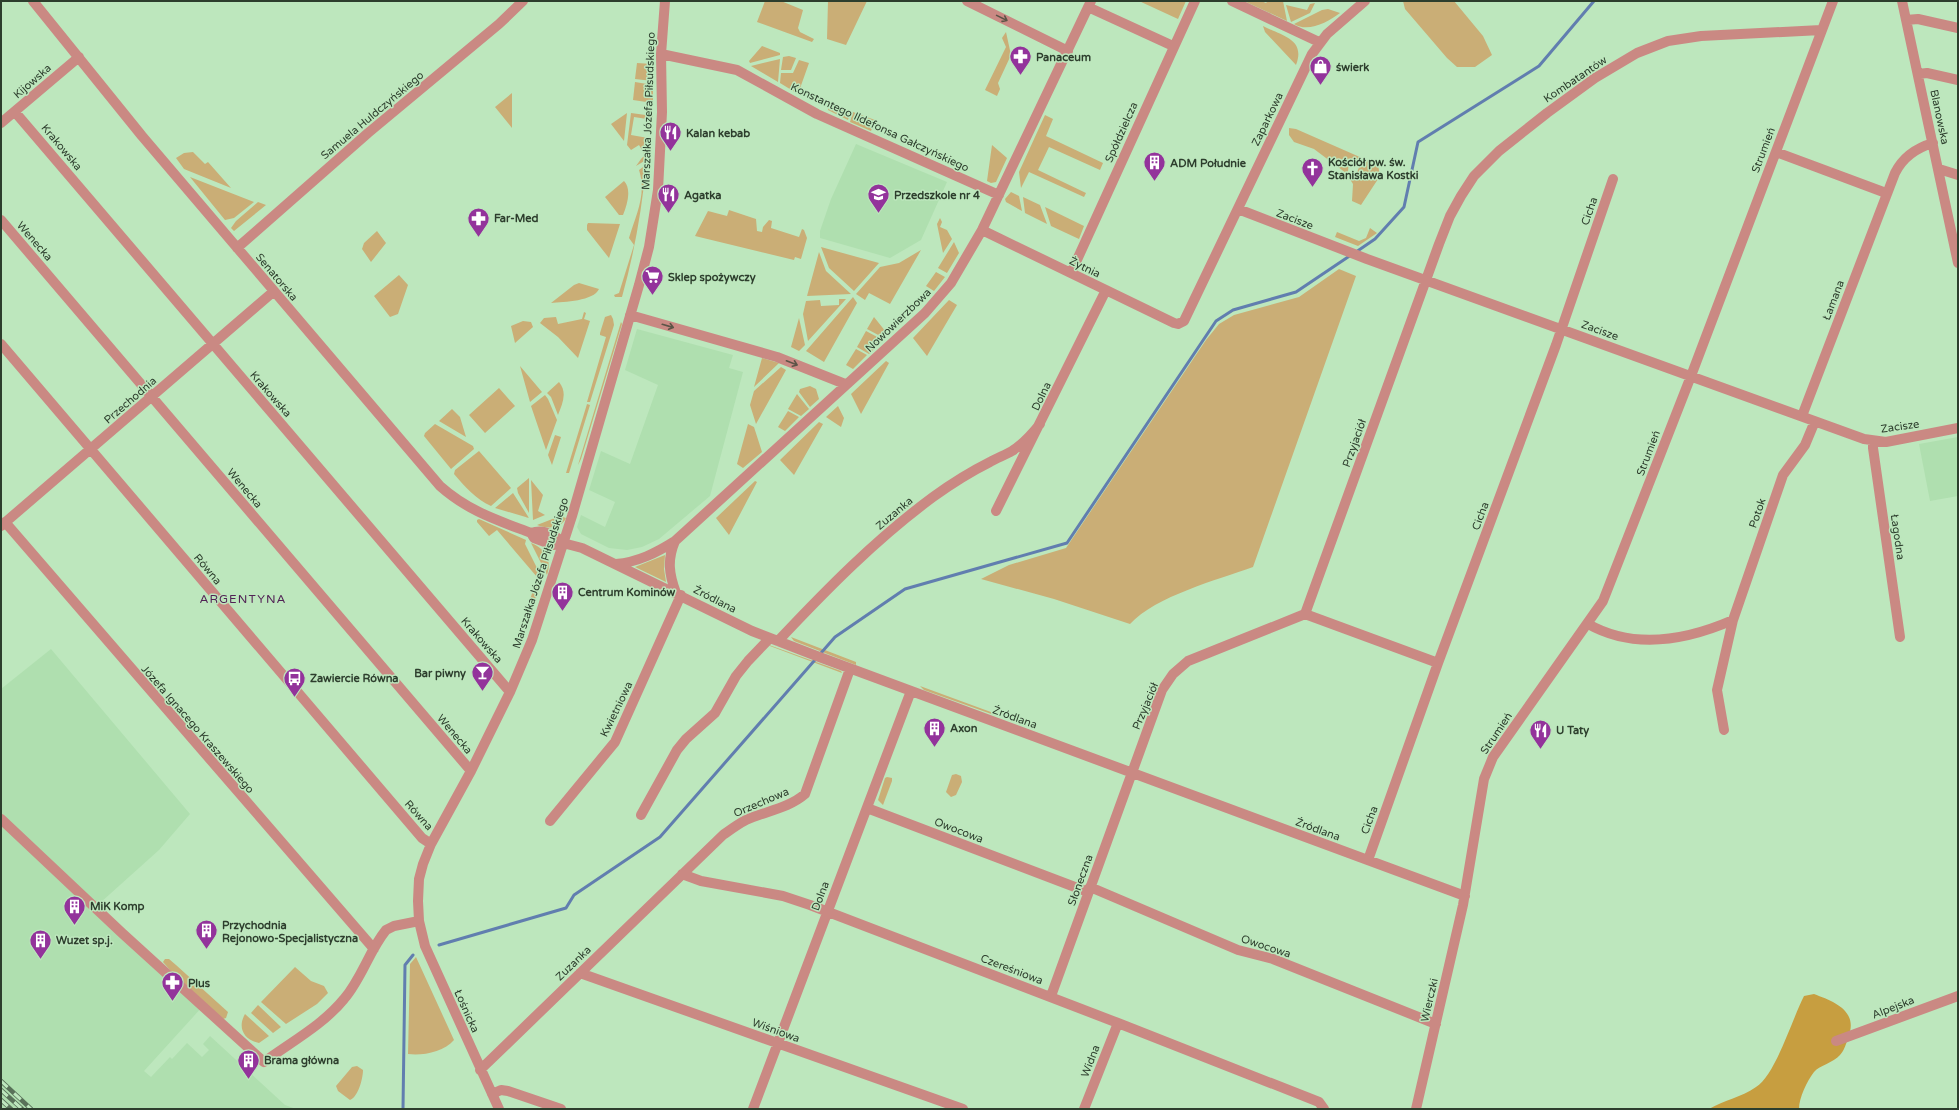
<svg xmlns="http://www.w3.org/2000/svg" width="1959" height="1110" viewBox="0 0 1959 1110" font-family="'Varela Round',sans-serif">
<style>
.built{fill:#afdfaf}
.green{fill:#caae76}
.forest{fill:#c79e40}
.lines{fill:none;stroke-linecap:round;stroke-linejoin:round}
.stream{stroke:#617eaf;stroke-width:3}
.minor{stroke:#ca8983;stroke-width:10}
.rail-casing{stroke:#597259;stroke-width:4.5}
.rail{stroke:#bde7bd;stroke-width:3;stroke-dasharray:9;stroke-linecap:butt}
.oneway{stroke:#5c5447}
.labels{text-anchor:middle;stroke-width:3;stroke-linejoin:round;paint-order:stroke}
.poi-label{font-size:11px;font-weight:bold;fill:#2d3e2d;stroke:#bde7bd;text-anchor:start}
.street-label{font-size:11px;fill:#2d3e2d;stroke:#bde7bd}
.neighbourhood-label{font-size:12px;letter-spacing:1px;fill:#512355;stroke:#bde7bd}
</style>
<rect width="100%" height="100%" fill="#bde7bd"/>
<path class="built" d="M856 144 947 182 921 240 890 258 820 238V231L831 199Z
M637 329 733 355 729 368 743 372 710 496 659 539 642 547 627 550 609 548 581 534 577 527 581 515 605 527 615 502 589 490 601 451 630 464 658 385 625 370Z
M1958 437V496L1930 501 1919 444Z
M51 649 190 814 159 850 100 903 122 933 203 1006 144 1071 151 1077 170 1057 172 1059 187 1043 202 1057 209 1050 203 1044 210 1036 285 1105 296 1109H1V689Z"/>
<path class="green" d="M765 1H781L803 10 798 28 800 32 814 39 812 42 757 22Z
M828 1H867L846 45 827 39Z
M1139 1H1186L1178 19Z
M1244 1H1261L1266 3 1268 1H1283L1287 21Z
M1403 1H1454L1483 36 1492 55 1475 67H1457L1447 58 1405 9Z
M1315 3 1310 13 1291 22 1286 5 1307 10 1310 4Z
M1328 9 1340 13C1328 22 1308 33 1294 24L1322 10Z
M1263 26C1282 36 1306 39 1296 65L1265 32Z
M1006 32 1011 55 998 83 1000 89 997 96 985 90 1006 47 1002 38Z
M762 46 780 53V55L750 63 749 61Z
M789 56 796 58 791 70H781L783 57Z
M780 59 778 82 751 66Z
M799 60 809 63 798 94 780 83 781 73H793Z
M637 63 652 64 653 81 635 79Z
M635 82 653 85V103L633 100Z
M512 93V128L495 107Z
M830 104 850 112 848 120 828 110Z
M853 112 875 120 871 131 850 122Z
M627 113 624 141 611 124Z
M631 113 653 116V122L648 126H647V119L634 117 631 135 648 138 646 160 636 166 641 159 645 155 639 145 631 150 627 145Z
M1045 115 1053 119 1046 136 1103 163 1100 170 1049 147 1038 170 1086 193 1084 197 1029 172 1021 188 1019 172Z
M1289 128 1296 129 1378 165 1380 176 1361 205 1352 201 1353 184 1348 176 1351 174 1356 175 1361 162 1354 160 1349 162 1348 171 1346 173 1314 149 1294 142 1289 135Z
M992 145 1007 158 996 182 991 183 987 181Z
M193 152 205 164 208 162 231 188 184 169 176 158 184 153Z
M646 165C642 210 634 254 622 297H615L614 295 619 293 634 245 629 238C636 215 647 194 639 170Z
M190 177 254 202 234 218 225 220Z
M624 181C632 189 627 205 623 215H619L605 197Z
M1011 192 1019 196 1022 211 1006 202 1005 199Z
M1023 197 1040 205 1047 224 1025 213Z
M258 202 266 205 234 231 231 228 236 221Z
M1045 207 1084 226 1079 239 1051 226Z
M729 210 756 219 757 231 762 232 763 227 769 220 772 221 771 228 799 237 802 229 804 230 807 238 801 259 795 257 794 260 695 236 708 211 727 216Z
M940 218 942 222 940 227 947 230 952 239 943 253 937 224Z
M588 223 620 224 609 258 587 230V225Z
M1370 228 1377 233 1358 246 1335 237 1337 232 1359 241 1366 238Z
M377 231 386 243 371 262 362 249 364 243Z
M954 242 959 253 947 273 938 268Z
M821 247 879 263 854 291 829 268Z
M921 250 890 304 869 293 865 300 856 294 880 267 899 263Z
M819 252 826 271 851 294 807 296Z
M1339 269 1356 276 1253 567C1217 580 1156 596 1130 624L1054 599 981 579 1009 565 1066 548 1206 340 1219 324 1234 315 1299 297Z
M936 272 945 277 934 291 926 286Z
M399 275 408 285 398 314 390 317 374 296Z
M579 283 599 289C594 301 564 302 551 303L574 285Z
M853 297 857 303 824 362 806 351Z
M839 299H846L808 341 803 314 806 301 820 300 821 306 839 305Z
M949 300 957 305 927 356 913 338Z
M584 312 586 313 584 319 590 321 578 358 558 337 540 323 544 318 556 317 558 324 582 319Z
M611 315 613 319 614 325 590 402H587L606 337 600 335V333L605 317Z
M874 317 886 332 882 337 867 329Z
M799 318 805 345 799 351 791 347Z
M523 321 531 322 533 327 515 343 511 326Z
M621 322 622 324 581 459 578 465Z
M866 331 883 340 869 354 857 347Z
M856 349 867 355 853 369 846 365Z
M762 358 779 363 754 387Z
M886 361 889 363 861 414 851 394Z
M520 366 542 392 530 402Z
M781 367 786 370 756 424 750 405 754 391Z
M559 382C568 393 562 404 558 415L551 397 547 393Z
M810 386 816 389 819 399 810 407 799 392 800 389Z
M499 388 515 406 485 433 469 415Z
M797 394 809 409 801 416 788 409Z
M545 395 548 399 557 420 546 450 531 406Z
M587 404 590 405 569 473H566Z
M838 406 844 418 841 427 826 417Z
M452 409 460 417 466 437 439 421Z
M788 411 799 417 785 431 778 427Z
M819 422 823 424 794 475 780 460Z
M435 424 473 446 474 449 451 469 424 436 425 433Z
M748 424 754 427 762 452 743 468 737 464Z
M555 435 561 437 552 465 548 455Z
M479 451 511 488 491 506C476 499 465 487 454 474L455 470Z
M529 478V513L518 493 517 488Z
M531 480 543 495 538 511 545 515 533 520Z
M755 481 757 482 729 535 716 518Z
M513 493 529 518 495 508Z
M560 516 566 518C561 529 547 529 537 525Z
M479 519 526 540 525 544 542 578 534 603 530 600 537 577 497 530 489 536 477 522V520Z
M531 543C546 549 552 560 547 575Z
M665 555 664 569 666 582 635 567Z
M791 637 856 662V665L794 641Z
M769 645 841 671 842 673 770 646Z
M920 686 999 715 997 716 924 690Z
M956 774 961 776 962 782 956 795 951 797 946 792 952 775Z
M887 777 892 778V781L883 805 878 800 885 778Z
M416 957 454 1040C444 1052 422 1056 408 1054L410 964Z
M165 959H169L176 965 228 1012 226 1018 223 1019 220 1017 170 970 163 962Z
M295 967 311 981 324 986 328 993 317 1004 286 1024 261 1002Z
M258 1005 281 1027 273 1033 251 1013Z
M245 1014 269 1036 259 1043C244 1040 237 1028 245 1014Z
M357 1066 363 1070C363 1079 358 1097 350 1100L338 1091 336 1086 352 1067Z"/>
<path class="forest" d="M1814 994C1835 1002 1859 1011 1848 1038 1846 1044 1844 1051 1840 1055 1833 1063 1820 1065 1814 1072 1807 1081 1799 1098 1799 1109H1709C1724 1100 1742 1097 1756 1087 1775 1076 1793 1017 1804 996Z"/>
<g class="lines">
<path class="stream" d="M1356 252 1375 239 1404 207 1418 142 1539 66 1594 1
M439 945 566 908 574 895 660 837 835 637 905 589 1067 543 1216 321 1233 310 1296 292 1351 255
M403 1109 405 965 413 955"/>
<path class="minor" d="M33 1 142 136 440 486C468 511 497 520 531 533 543 529 555 534 563 543
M967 1 1068 51
M1232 1 1319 42
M1902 1 1958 263
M1088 7 1173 46
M1906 20 1918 19 1958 28
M661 54 737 70 817 114 999 195
M1918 74 1927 73 1958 80
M15 112 510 692
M1 123 79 57
M1776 152 1886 193
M1939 169 1958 175
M1238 209 1367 259 1864 439 1886 442 1958 428
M1 220 471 771
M982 230 1174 323 1178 324 1184 321 1312 54 1327 34 1365 1
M237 248 368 133 499 24 523 1
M1071 273 1195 1
M630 315 777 357 845 384
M1 344 422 838 431 844
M1802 416 1895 173C1903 157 1916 148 1933 143
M1873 441V448L1900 637
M996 511 1106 290
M5 522 374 949
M1 526 273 292
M531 533 534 538 553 545 563 543 582 548 752 631 814 655 1465 896
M675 541C667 560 669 574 676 593
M616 564C638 562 656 553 675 541L925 313 951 283 982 230 1091 1
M1305 614 1438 663
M1588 624C1634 650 1687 640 1733 620L1783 475 1805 445 1815 421
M778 641C826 590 876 539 933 497 951 484 970 472 990 462 997 458 1005 455 1012 451 1023 444 1032 434 1040 424
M1724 730 1717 690 1733 620
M867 808 1088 892
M641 815 677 750 686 739 715 713 736 676 748 661 770 638
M1 819 122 933 264 1062C291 1042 323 1025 344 999 362 978 369 951 386 930L394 926 419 921
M550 821 615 742 681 595
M1368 860 1438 663 1556 345 1613 179
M682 874 701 881 783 896 810 905 1118 1023 1319 1102 1324 1109
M1090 887 1238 950 1273 959 1436 1024
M580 973 963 1109
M1051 996 1162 690 1173 674 1188 661 1305 614 1439 244 1450 216 1461 196 1474 176 1499 151 1547 113 1595 78 1637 53 1668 41 1701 36 1821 30
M1836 1041 1958 996
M480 1070 723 835C730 830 738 824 746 820 766 811 789 808 805 794L850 669
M492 1094 501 1090 508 1091 561 1109
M499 1109 425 946 419 921 418 901 419 879 423 864 431 844 471 771 510 692 532 640 572 516 639 285 649 247 658 190 662 112 661 54 665 1
M753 1109 911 691
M1084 1109 1118 1023
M1416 1109 1463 905 1484 779 1493 757 1603 601 1691 376 1833 1"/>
<defs>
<path id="rail" d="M1 1081 31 1109
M1 1090 22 1109
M1 1100 11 1109"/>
</defs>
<use href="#rail" class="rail-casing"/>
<use href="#rail" class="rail"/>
</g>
<defs><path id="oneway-shaft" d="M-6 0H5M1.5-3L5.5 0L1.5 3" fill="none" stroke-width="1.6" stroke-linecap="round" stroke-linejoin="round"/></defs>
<g class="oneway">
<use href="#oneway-shaft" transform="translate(1002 18) rotate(26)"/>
<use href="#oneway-shaft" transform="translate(668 326) rotate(16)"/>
<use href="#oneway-shaft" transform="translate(792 363) rotate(21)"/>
</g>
<defs>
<symbol id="pharmacy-pin" viewBox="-11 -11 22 30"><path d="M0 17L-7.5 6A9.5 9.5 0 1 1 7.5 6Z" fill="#93339b" stroke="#bde7bd"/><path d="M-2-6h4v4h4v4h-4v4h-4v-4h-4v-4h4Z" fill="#fff"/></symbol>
<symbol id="shop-pin" viewBox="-11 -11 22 30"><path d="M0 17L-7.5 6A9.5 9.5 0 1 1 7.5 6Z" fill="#93339b" stroke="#bde7bd"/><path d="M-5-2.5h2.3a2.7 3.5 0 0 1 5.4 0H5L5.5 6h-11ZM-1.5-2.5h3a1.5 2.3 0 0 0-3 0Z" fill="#fff"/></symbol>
<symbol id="restaurant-pin" viewBox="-11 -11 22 30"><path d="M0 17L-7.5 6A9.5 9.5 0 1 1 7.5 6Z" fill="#93339b" stroke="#bde7bd"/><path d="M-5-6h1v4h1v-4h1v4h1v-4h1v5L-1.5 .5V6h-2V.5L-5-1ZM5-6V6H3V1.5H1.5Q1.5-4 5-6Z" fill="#fff"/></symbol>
<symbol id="building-pin" viewBox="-11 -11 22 30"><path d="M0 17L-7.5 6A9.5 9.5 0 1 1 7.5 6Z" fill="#93339b" stroke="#bde7bd"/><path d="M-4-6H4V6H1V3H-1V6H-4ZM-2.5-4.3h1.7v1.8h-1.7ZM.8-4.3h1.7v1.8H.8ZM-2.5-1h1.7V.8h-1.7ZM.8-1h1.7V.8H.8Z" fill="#fff"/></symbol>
<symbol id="church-pin" viewBox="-11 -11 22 30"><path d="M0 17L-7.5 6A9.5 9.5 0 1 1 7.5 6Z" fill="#93339b" stroke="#bde7bd"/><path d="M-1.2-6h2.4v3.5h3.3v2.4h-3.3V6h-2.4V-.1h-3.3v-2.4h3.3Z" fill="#fff"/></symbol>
<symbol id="school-pin" viewBox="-11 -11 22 30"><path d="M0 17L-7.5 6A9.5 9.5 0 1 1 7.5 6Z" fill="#93339b" stroke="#bde7bd"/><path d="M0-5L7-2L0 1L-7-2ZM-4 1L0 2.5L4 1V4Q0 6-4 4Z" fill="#fff"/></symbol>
<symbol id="supermarket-pin" viewBox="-11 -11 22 30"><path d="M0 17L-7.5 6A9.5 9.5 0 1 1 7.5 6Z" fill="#93339b" stroke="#bde7bd"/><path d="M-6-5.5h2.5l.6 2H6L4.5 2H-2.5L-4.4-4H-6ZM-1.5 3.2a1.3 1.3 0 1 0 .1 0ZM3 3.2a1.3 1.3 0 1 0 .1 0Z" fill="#fff"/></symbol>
<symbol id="bar-pin" viewBox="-11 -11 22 30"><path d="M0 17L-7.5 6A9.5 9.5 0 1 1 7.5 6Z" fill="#93339b" stroke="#bde7bd"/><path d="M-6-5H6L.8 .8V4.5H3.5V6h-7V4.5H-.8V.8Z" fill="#fff"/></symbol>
<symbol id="bus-pin" viewBox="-11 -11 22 30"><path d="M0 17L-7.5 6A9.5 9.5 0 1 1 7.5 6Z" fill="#93339b" stroke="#bde7bd"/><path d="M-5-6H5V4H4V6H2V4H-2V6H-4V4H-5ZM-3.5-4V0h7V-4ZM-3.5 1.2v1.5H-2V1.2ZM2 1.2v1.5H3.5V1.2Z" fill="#fff"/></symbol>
</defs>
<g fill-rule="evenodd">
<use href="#pharmacy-pin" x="1008" y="44" width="25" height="34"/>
<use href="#shop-pin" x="1308" y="54" width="25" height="34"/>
<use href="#restaurant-pin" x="658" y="120" width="25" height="34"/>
<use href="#building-pin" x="1142" y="150" width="25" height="34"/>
<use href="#church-pin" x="1300" y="156" width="25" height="34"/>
<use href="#restaurant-pin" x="656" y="182" width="25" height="34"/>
<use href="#school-pin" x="866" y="182" width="25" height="34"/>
<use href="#pharmacy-pin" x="466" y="206" width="25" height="34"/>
<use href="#supermarket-pin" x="640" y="264" width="25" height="34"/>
<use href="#building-pin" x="550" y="580" width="25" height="34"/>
<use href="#bar-pin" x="470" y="660" width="25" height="34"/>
<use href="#bus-pin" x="282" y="666" width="25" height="34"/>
<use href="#building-pin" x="922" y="716" width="25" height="34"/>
<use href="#restaurant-pin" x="1528" y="718" width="25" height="34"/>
<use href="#building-pin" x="62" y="894" width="25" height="34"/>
<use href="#building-pin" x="194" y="918" width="25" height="34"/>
<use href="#building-pin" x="28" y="928" width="25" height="34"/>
<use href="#pharmacy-pin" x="160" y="970" width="25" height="34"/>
<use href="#building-pin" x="236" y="1048" width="25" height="34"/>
</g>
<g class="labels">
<g class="poi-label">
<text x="1036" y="61">Panaceum</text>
<text x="1336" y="71">świerk</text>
<text x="686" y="137">Kalan kebab</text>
<text x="1328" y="166">Kościół pw. św.<tspan x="1328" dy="13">Stanisława Kostki</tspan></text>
<text x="1170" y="167">ADM Południe</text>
<text x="684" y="199">Agatka</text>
<text x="894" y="199">Przedszkole nr 4</text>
<text x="494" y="222">Far-Med</text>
<text x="668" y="281">Sklep spożywczy</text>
<text x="578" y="596">Centrum Kominów</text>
<text x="466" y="677" text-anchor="end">Bar piwny</text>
<text x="310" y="682">Zawiercie Równa</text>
<text x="950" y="732">Axon</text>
<text x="1556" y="734">U Taty</text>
<text x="90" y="910">MiK Komp</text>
<text x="222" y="929">Przychodnia<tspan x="222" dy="13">Rejonowo-Specjalistyczna</tspan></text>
<text x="56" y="944">Wuzet sp.j.</text>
<text x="188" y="987">Plus</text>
<text x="264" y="1064">Brama główna</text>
</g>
<g class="street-label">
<text transform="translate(1575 79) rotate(-34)" y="4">Kombatantów</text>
<text transform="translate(32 81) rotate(-41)" y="4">Kijowska</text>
<text transform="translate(648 111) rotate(-88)" y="4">Marszałka Józefa Piłsudskiego</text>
<text transform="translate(372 115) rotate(-40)" y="4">Samuela Huldczyńskiego</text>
<text transform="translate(1940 117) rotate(78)" y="4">Blanowska</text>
<text transform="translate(1267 119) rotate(-64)" y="4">Zaparkowa</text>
<text transform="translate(880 127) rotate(25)" y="4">Konstantego Ildefonsa Gałczyńskiego</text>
<text transform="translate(1121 132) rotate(-66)" y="4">Spółdzielcza</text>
<text transform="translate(62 147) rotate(50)" y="4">Krakowska</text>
<text transform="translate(1763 150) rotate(-69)" y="4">Strumień</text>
<text transform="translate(1589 211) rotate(-71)" y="4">Cicha</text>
<text transform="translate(1295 219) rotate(21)" y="4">Zacisze</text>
<text transform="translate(35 241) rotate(49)" y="4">Wenecka</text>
<text transform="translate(1085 267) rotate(26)" y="4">Żytnia</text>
<text transform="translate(277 277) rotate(50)" y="4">Senatorska</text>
<text transform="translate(1833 300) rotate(-69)" y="4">Łamana</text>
<text transform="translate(898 320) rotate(-44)" y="4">Nowowierzbowa</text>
<text transform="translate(1600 330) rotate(20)" y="4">Zacisze</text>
<text transform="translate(271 394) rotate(49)" y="4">Krakowska</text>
<text transform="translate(1041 396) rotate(-64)" y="4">Dolna</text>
<text transform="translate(130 400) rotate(-41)" y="4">Przechodnia</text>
<text transform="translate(1900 426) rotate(-8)" y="4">Zacisze</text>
<text transform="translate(1354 443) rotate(-70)" y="4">Przyjaciół</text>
<text transform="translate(1648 453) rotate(-69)" y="4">Strumień</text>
<text transform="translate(245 488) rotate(50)" y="4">Wenecka</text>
<text transform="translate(894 513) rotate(-40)" y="4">Zuzanka</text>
<text transform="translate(1757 513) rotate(-71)" y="4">Potok</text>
<text transform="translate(1480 516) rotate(-70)" y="4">Cicha</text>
<text transform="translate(1898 537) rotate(82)" y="4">Łagodna</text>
<text transform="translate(208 569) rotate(50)" y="4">Równa</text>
<text transform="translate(540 573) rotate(-72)" y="4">Marszałka Józefa Piłsudskiego</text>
<text transform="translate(715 599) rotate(27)" y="4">Źródlana</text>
<text transform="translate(482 640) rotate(49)" y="4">Krakowska</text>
<text transform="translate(1145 706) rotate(-67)" y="4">Przyjaciół</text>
<text transform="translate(616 709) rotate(-64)" y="4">Kwietniowa</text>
<text transform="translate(1015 717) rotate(20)" y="4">Źródlana</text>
<text transform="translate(198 729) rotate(49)" y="4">Józefa Ignacego Kraszewskiego</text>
<text transform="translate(1496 733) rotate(-56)" y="4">Strumień</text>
<text transform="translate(455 734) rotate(50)" y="4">Wenecka</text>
<text transform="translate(761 802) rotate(-23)" y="4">Orzechowa</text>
<text transform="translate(419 815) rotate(48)" y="4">Równa</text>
<text transform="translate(1369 820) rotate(-70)" y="4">Cicha</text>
<text transform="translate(1318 829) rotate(20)" y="4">Źródlana</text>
<text transform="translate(959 830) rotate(21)" y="4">Owocowa</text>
<text transform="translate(1080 880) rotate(-70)" y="4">Słoneczna</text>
<text transform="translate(820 896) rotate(-69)" y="4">Dolna</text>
<text transform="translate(1266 946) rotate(18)" y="4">Owocowa</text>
<text transform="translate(573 963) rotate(-44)" y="4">Zuzanka</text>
<text transform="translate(1012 969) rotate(21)" y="4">Czereśniowa</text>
<text transform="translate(1429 1000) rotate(-77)" y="4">Wierczki</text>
<text transform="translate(1893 1007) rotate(-21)" y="4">Alpejska</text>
<text transform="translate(467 1011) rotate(66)" y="4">Łośnicka</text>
<text transform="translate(776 1030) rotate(20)" y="4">Wiśniowa</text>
<text transform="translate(1090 1061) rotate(-69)" y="4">Widna</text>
</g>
<g class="neighbourhood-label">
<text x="243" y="603">ARGENTYNA</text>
</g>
</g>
<rect width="1959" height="1110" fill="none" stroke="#2d3e2d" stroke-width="4"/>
</svg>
